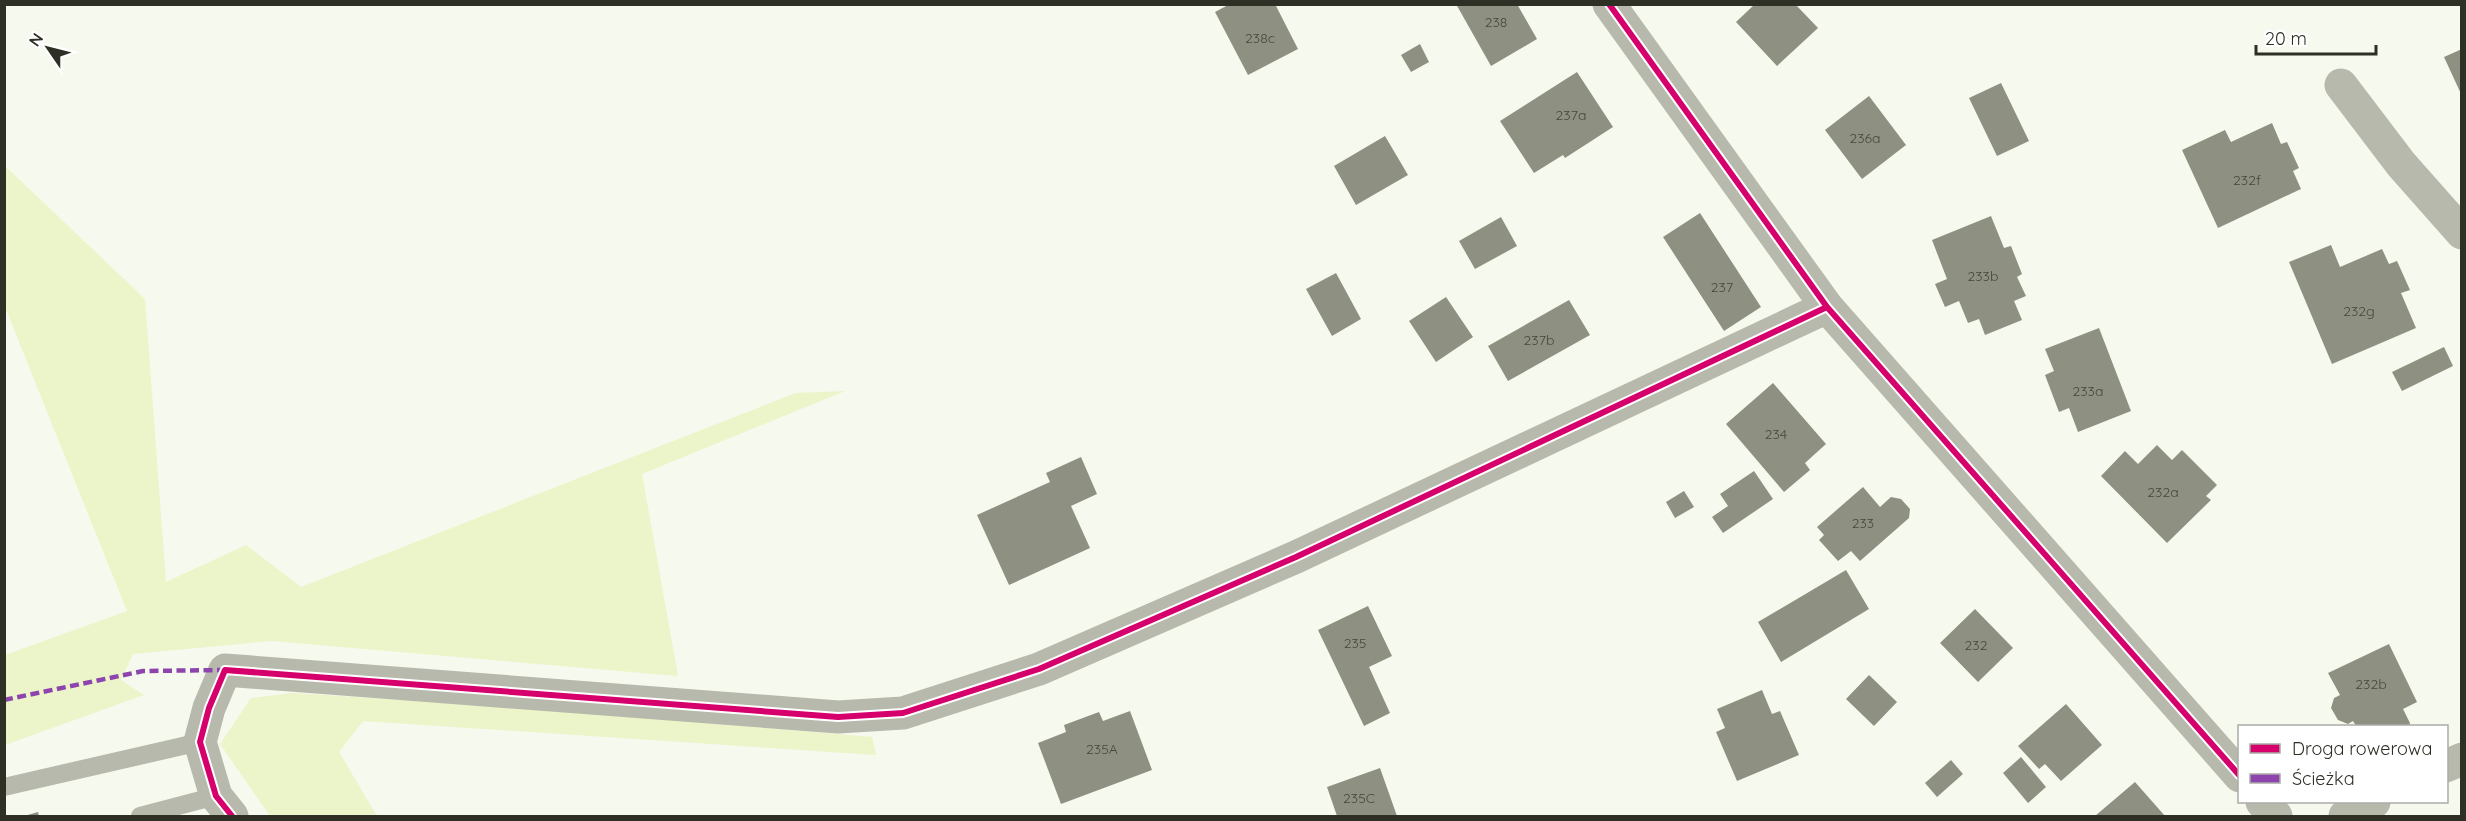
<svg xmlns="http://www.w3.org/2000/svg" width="2466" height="821" viewBox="0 0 2466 821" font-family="Quicksand,sans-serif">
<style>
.green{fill:#ecf4c9}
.building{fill:#8e9181}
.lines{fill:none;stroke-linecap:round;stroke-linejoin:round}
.service{stroke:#b6b9ab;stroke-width:18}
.minor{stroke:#b6b9ab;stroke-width:33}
.tertiary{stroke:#b6b9ab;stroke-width:33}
.quiet{stroke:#8e44ad;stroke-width:4.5;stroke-dasharray:9 4.5;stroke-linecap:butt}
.cycleway-casing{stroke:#fff;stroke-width:10}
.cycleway{stroke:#d6006c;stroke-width:6}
.labels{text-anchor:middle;stroke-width:6;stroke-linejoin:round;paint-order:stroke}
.number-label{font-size:14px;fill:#46483d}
</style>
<rect width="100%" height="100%" fill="#f6f9ed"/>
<path class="green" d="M4 165 145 299 166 582 246 545 301 587 796 393 845 391 642 474 678 676 271 641 133 654 121 680 144 695 5 745V655L127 611 5 307Z
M292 693 563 710 872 737 876 755 363 721 339 752 377 816H270L220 744 251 698Z"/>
<path class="building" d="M1230 4H1275L1298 49 1248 75 1215 12Z
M1456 4H1517L1537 39 1491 66Z
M1754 5H1796L1818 28 1777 66 1736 22Z
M1420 44 1429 62 1411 72 1401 55Z
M2462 49V96L2444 57Z
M1577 72 1613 127 1565 158 1563 155 1534 173 1500 121Z
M2001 83 2029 141 1997 156 1969 98Z
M1869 96 1906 145 1862 179 1825 130Z
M2272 123 2281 144 2287 142 2299 168 2293 171 2301 189 2218 228 2182 150 2225 130 2231 142Z
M1385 136 1408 175 1356 205 1334 166Z
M1700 213 1761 307 1724 331 1663 237Z
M1991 216 2004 248 2011 246 2022 274 2017 277 2026 296 2014 301 2022 320 1985 335 1979 319 1968 323 1959 301 1945 307 1935 284 1947 279 1932 240Z
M1501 217 1517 246 1475 269 1459 241Z
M2331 245 2340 267 2382 249 2389 264 2397 261 2410 290 2401 293 2416 328 2332 364 2289 262Z
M1336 273 1361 319 1332 336 1306 289Z
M1446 297 1473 337 1436 362 1409 321Z
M1569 300 1590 335 1508 381 1488 346Z
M2099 328 2131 411 2078 432 2069 408 2059 412 2045 375 2054 371 2045 349Z
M2444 347 2453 366 2402 391 2392 372Z
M1773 383 1826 444 1805 463 1810 470 1784 492 1726 424Z
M2157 445 2172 460 2182 450 2217 485 2206 496 2211 500 2167 543 2101 476 2125 451 2138 464Z
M1081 457 1097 494 1071 506 1090 548 1009 585 977 515 1050 482 1046 473Z
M1754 471 1773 499 1723 533 1712 517 1728 506 1720 494Z
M1863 487 1880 507 1891 497 1901 499 1910 509 1909 518 1860 561 1851 551 1838 561 1819 540 1824 535 1817 527Z
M1684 491 1694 507 1675 518 1666 502Z
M1846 570 1869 609 1781 662 1758 622Z
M1368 606 1392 656 1369 667 1390 713 1364 726 1318 630Z
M1975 609 2013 648 1978 682 1940 643Z
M2389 644 2417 702 2403 709 2410 723 2409 726H2356L2353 721 2348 724 2338 720 2331 708 2334 698 2340 695 2328 673Z
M1869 675 1897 702 1874 726 1846 699Z
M1762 690 1772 714 1780 711 1799 755 1737 781 1716 732 1725 728 1717 709Z
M2066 704 2102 745 2061 781 2045 764 2039 769 2018 746Z
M1130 711 1152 770 1061 804 1038 743 1066 732 1064 725 1099 712 1103 721Z
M2021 757 2046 787 2028 803 2003 773Z
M1951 760 1963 774 1937 797 1925 783Z
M1380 768 1397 816H1337L1327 787Z
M2135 782 2165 816H2095Z
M38 812 39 816H24Z"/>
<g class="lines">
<path class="service" d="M4 787 200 742
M140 816 216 796"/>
<path class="minor" d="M2341 85 2401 164 2462 233
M2446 766 2462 759
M232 816 216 796 200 742 209 708 225 670 838 717 903 713 1039 669 1296 557 1827 307
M2345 816 2374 802"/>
<path class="tertiary" d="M1609 4 1827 307 2240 776
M2262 802 2276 816"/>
<path class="quiet" d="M4 700 143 671 225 670"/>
<defs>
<path id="cycleway" d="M1609 4 1827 307 2240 776
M232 816 216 796 200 742 209 708 225 670 838 717 903 713 1039 669 1296 557 1827 307"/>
</defs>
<use href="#cycleway" class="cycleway-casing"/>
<use href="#cycleway" class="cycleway"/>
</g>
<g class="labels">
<g class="number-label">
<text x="1496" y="27">238</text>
<text x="1260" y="43">238c</text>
<text x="1571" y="120">237a</text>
<text x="1865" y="143">236a</text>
<text x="2247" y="185">232f</text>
<text x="1983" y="281">233b</text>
<text x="1722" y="292">237</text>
<text x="2359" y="316">232g</text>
<text x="1539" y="345">237b</text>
<text x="2088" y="396">233a</text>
<text x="1776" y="439">234</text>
<text x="2163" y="497">232a</text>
<text x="1863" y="528">233</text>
<text x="1355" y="648">235</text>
<text x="1976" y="650">232</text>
<text x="2371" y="689">232b</text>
<text x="1102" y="754">235A</text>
<text x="1359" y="803">235C</text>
</g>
</g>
<rect width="2466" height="821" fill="none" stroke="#2e3026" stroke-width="12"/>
<rect x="2238" y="725" width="210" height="78" fill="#ffffff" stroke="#abaca8" stroke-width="1.5"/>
<rect x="2250" y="744" width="30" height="9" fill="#d6006c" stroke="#abaca8" stroke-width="1.5"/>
<text x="2292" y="755" font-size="18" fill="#2e3026">Droga rowerowa</text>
<rect x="2250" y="774" width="30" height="9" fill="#8e44ad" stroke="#abaca8" stroke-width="1.5"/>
<text x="2292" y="785" font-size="18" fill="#2e3026">Ścieżka</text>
<g transform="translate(48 48) rotate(305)" stroke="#ffffff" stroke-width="4.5" paint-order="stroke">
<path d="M0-4.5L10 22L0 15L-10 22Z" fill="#2e3026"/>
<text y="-9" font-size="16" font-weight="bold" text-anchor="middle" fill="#2e3026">N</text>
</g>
<path d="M2256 45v9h120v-9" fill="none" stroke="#2e3026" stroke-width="3"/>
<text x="2265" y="45" font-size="18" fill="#2e3026" stroke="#ffffff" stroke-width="4.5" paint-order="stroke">20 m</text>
</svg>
